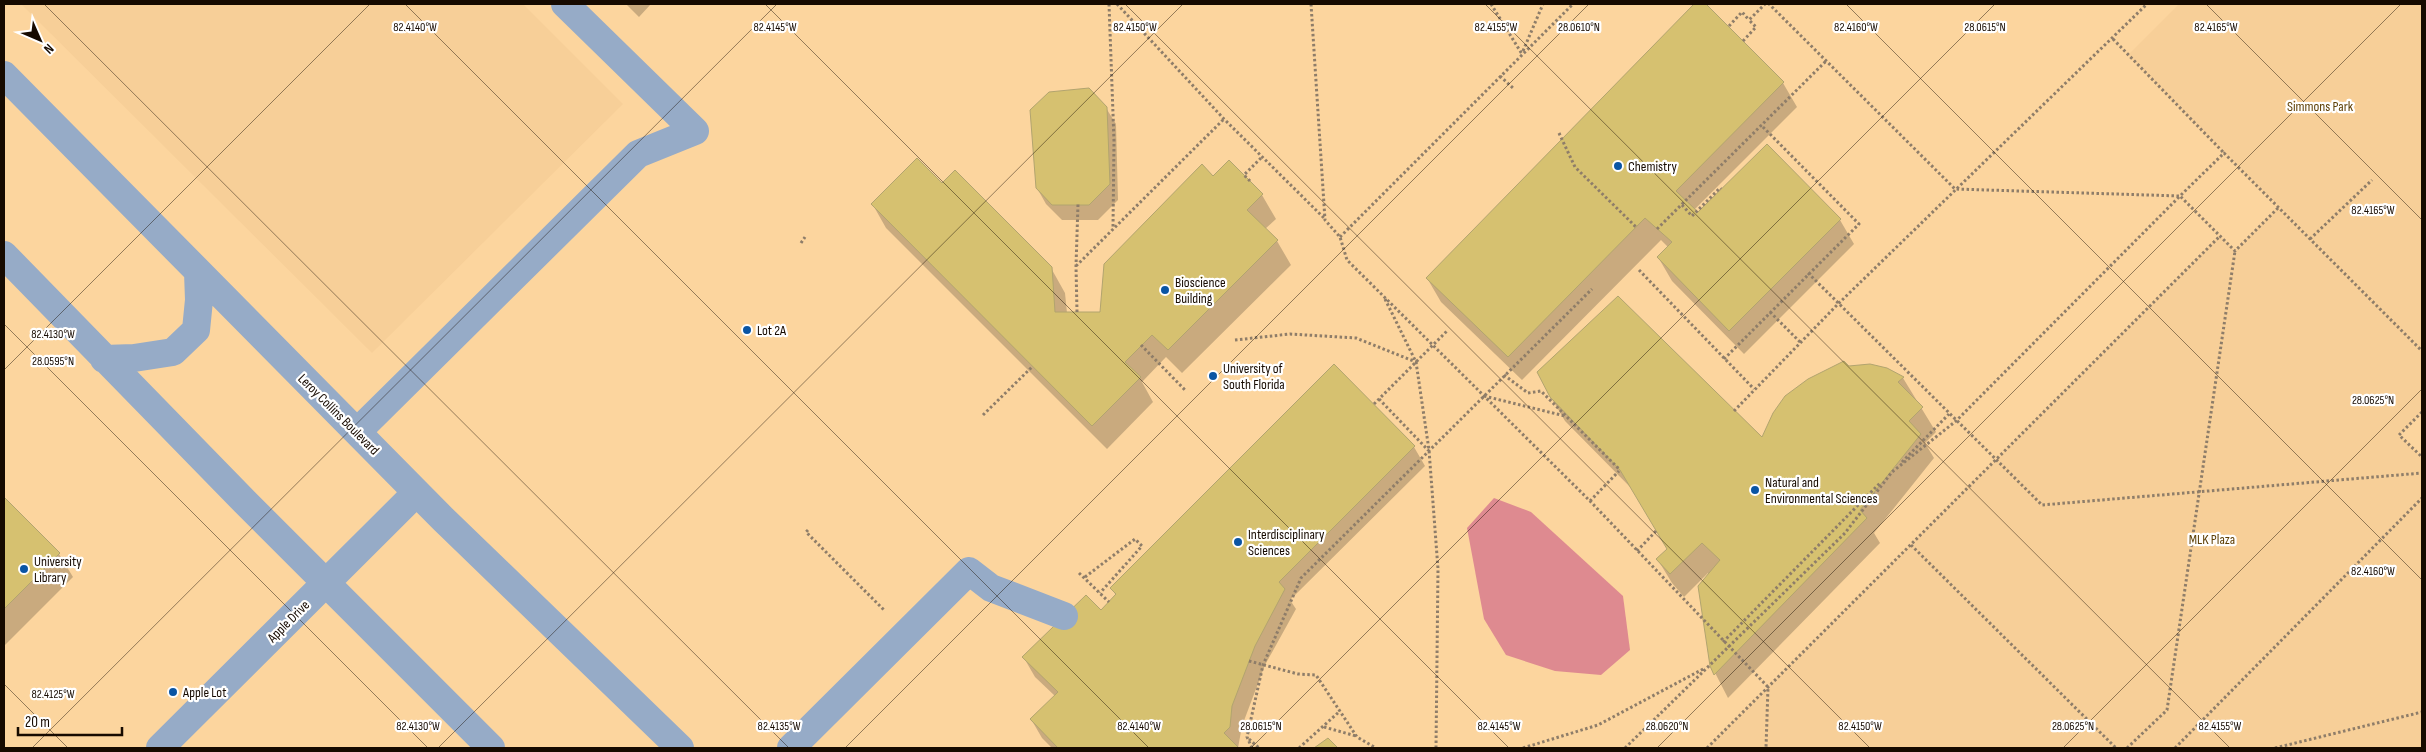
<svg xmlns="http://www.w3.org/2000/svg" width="2426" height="752" viewBox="0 0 2426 752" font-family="'Sofia Sans Condensed',sans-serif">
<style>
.built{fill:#fcd59e}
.green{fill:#f7cf98}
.water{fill:#de8a90}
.shadow{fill:#0003}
.building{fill:#d6c170;stroke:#b2a46f}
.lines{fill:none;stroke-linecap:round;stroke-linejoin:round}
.path{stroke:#8e7d69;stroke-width:3;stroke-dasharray:2.5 2.5;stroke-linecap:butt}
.minor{stroke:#96abc7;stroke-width:28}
.ticks{fill:none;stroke:#160a00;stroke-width:1;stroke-opacity:0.45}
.poi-dot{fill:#0a55a4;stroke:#fff;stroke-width:2}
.labels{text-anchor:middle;stroke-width:4.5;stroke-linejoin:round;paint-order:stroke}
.park-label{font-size:14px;fill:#5d3e03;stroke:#fff}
.poi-label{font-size:14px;fill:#160a00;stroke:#fff;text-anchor:start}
.street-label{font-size:14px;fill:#160a00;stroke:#fff}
.ticks-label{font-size:12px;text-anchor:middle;fill:#160a00;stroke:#fff;stroke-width:4.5;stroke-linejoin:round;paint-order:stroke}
</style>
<rect width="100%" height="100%" fill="#fae4c8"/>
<path class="built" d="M4 4H2422V748H4Z"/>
<path class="green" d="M21 4H523L623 104 372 353Z
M2179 4H2422V412L2399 435 2422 458V748H1707L2220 236 2235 251 2278 208 2397 325 2128 55Z"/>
<path class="water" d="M1494 498 1531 512 1623 596 1630 650 1601 675 1555 671 1506 655 1484 619 1467 528Z"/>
<path class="shadow" d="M626 4H651L639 17Z
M1696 4H1704L1783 83 1797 107 1694 210 1698 214 1767 146 1840 220 1854 244 1744 354 1672 281 1658 257 1668 247 1661 240 1522 380 1441 302 1427 278Z
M1106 108 1116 124 1118 200 1098 220H1062L1046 204 1037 188Z
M1213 177 1262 195 1276 219 1265 229 1277 241 1291 265 1182 373 1166 357 1142 382 1153 402 1107 449 886 228 873 205 942 184 1051 268 1065 293 1067 313H1101Z
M1849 367 1887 369 1903 378 1936 432 1925 443 1934 458 1874 533 1880 543 1728 698 1711 665 1709 575 1708 573 1684 597 1672 583 1658 560 1669 549 1636 493 1565 421 1551 397 1762 439Z
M1414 447 1425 466 1290 600 1296 609 1265 665 1242 726 1238 748H1052L1042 738 1031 719 1055 696 1035 677 1024 658 1101 612 1116 596 1112 588Z
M4 498 59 554 73 577 4 646Z"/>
<path class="building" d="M1694 4H1706L1784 82 1676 191 1698 212 1767 144 1841 219 1729 331 1657 257 1672 242 1645 218 1508 357 1426 278Z
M1089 88 1107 107 1110 184 1089 205H1052L1036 188 1030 110 1049 92Z
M917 158 942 183 955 170 1052 267 1055 312H1100L1104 264 1202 164 1213 176 1229 160 1263 194 1247 210 1278 240 1168 350 1152 335 1125 362 1141 377 1092 426 871 204Z
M1618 296 1762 437 1773 413 1785 396 1808 379 1844 361 1849 366 1870 364 1887 368 1904 377 1898 382 1923 407 1909 421 1921 434 1860 510 1867 518 1714 675 1710 666 1698 586 1720 560 1702 543 1670 574 1656 559 1667 549 1620 470 1550 397 1537 372Z
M1334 364 1415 446 1279 582 1285 589 1255 646 1232 706 1230 727 1224 733 1239 748H1058L1030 719 1058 692 1022 657 1086 595 1101 610 1116 594 1110 588Z
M4 497 60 553 4 609Z
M1328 738 1338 748H1314Z"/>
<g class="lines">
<path class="path" d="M1109 4 1114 141 1113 227
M1117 4 1224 119 1325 219
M1311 4 1325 220 1340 237 1347 260 1590 501 1768 687 1766 748
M1491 4 1522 54
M1729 26 1742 12 1749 20
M2113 39 2224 153
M1743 41 1756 27 1749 20 1765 4
M1523 51 1543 4
M1500 76 1514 89
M1559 133 1575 167 1637 228
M1250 181 1244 175 1262 157
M1682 205 1692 216 1720 188 1721 189
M2278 208 2235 251 2180 196 2224 153 2422 351
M1657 229 1826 61
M1340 237 1573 4
M2310 239 2372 180
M801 243 805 237
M1076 266 1224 119
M1639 270 1754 389
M1808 273 2042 505 2422 473
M1385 299 1416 362 1429 450 1438 569 1436 748
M1077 312 1076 266 1078 204
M1770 312 1801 343
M1235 340 1290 334 1356 338 1416 362
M1141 345 1185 390
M1724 359 1859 224 1761 125
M1504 375 1528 393 1541 391 1620 470
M1484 396 1565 416
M1379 399 1428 450
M1374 404 1448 330
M1734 411 1839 303 2147 4
M2422 412 2399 435 2422 457
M983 415 1033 366
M1902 462 1949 414
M1590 501 1619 471
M808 530 806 532 885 611
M1911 545 2116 748
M1637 551 1657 530
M1079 573 1109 602
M1085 577 1135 539 1142 546 1100 593
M1723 642 1881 482
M1249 661 1298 674 1316 675 1357 737 1376 748
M1324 727 1356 736
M1249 739 1259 748
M1252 748 1247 737 1263 665 1301 578 1592 289
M1299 748 1340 711
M1523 748 1598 725 1705 668
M1625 748 1845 533 1892 472 1956 421 2180 196 1955 189 1769 4
M1707 748 2220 236
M2127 748 2167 710 2235 251
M2175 748 2422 498
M2275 748 2422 712"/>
<path class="minor" d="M4 75 443 519 680 748
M4 255 245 502 491 748
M104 359 134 358 173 352 196 330 199 300 198 272
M357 432 638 154 695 131 565 4
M160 748 416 493
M791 748 969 571 991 588 1064 616"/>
</g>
<path class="ticks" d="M44 4 789 748M405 4 1149 748M765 4 1509 748M1125 4 1870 748M1485 4 2230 748M1846 4 2422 580M2206 4 2422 220M4 324 428 748M4 370 370 4M4 684 68 748M32 748 777 4M438 748 1183 4M845 748 1589 4M1251 748 1995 4M1657 748 2401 4M2063 748 2422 389"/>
<g class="poi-dot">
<circle cx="1618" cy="166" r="5"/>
<circle cx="1165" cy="290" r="5"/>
<circle cx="747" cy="330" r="5"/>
<circle cx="1213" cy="376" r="5"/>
<circle cx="1755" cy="490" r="5"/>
<circle cx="1238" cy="542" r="5"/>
<circle cx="24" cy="569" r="5"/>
<circle cx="173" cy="692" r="5"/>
</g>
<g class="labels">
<g class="park-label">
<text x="2320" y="111">Simmons Park</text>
<text x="2212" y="544">MLK Plaza</text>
</g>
<g class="poi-label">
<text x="1628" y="171">Chemistry</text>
<text x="1175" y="287">Bioscience<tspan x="1175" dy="16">Building</tspan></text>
<text x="757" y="335">Lot 2A</text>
<text x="1223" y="373">University of<tspan x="1223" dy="16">South Florida</tspan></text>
<text x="1765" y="487">Natural and<tspan x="1765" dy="16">Environmental Sciences</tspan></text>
<text x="1248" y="539">Interdisciplinary<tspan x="1248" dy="16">Sciences</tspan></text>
<text x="34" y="566">University<tspan x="34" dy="16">Library</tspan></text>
<text x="183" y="697">Apple Lot</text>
</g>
<g class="street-label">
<text transform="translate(339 414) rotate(45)" y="5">Leroy Collins Boulevard</text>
<text transform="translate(288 621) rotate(-45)" y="5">Apple Drive</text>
</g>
</g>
<g class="ticks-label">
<text x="415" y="31">82.4140°W</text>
<text x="775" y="31">82.4145°W</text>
<text x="1135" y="31">82.4150°W</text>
<text x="1496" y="31">82.4155°W</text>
<text x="1579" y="31">28.0610°N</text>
<text x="1856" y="31">82.4160°W</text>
<text x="1985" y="31">28.0615°N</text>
<text x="2216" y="31">82.4165°W</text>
<text x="2373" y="214">82.4165°W</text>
<text x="53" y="338">82.4130°W</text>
<text x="53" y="365">28.0595°N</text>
<text x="2373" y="404">28.0625°N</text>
<text x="2373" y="575">82.4160°W</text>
<text x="53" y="698">82.4125°W</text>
<text x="418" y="730">82.4130°W</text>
<text x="779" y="730">82.4135°W</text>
<text x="1139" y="730">82.4140°W</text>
<text x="1261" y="730">28.0615°N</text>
<text x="1499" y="730">82.4145°W</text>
<text x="1667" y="730">28.0620°N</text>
<text x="1860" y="730">82.4150°W</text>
<text x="2073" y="730">28.0625°N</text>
<text x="2220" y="730">82.4155°W</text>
</g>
<rect width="2426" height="752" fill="none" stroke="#160a00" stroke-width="10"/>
<g transform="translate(40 40) rotate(135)" stroke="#ffffff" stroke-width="4" paint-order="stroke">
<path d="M0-4L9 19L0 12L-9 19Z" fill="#160a00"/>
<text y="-8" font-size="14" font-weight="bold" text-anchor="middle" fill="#160a00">N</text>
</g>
<path d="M18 727v8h104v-8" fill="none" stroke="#160a00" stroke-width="2.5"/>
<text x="25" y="727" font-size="15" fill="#160a00" stroke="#ffffff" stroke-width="4" paint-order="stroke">20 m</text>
</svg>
